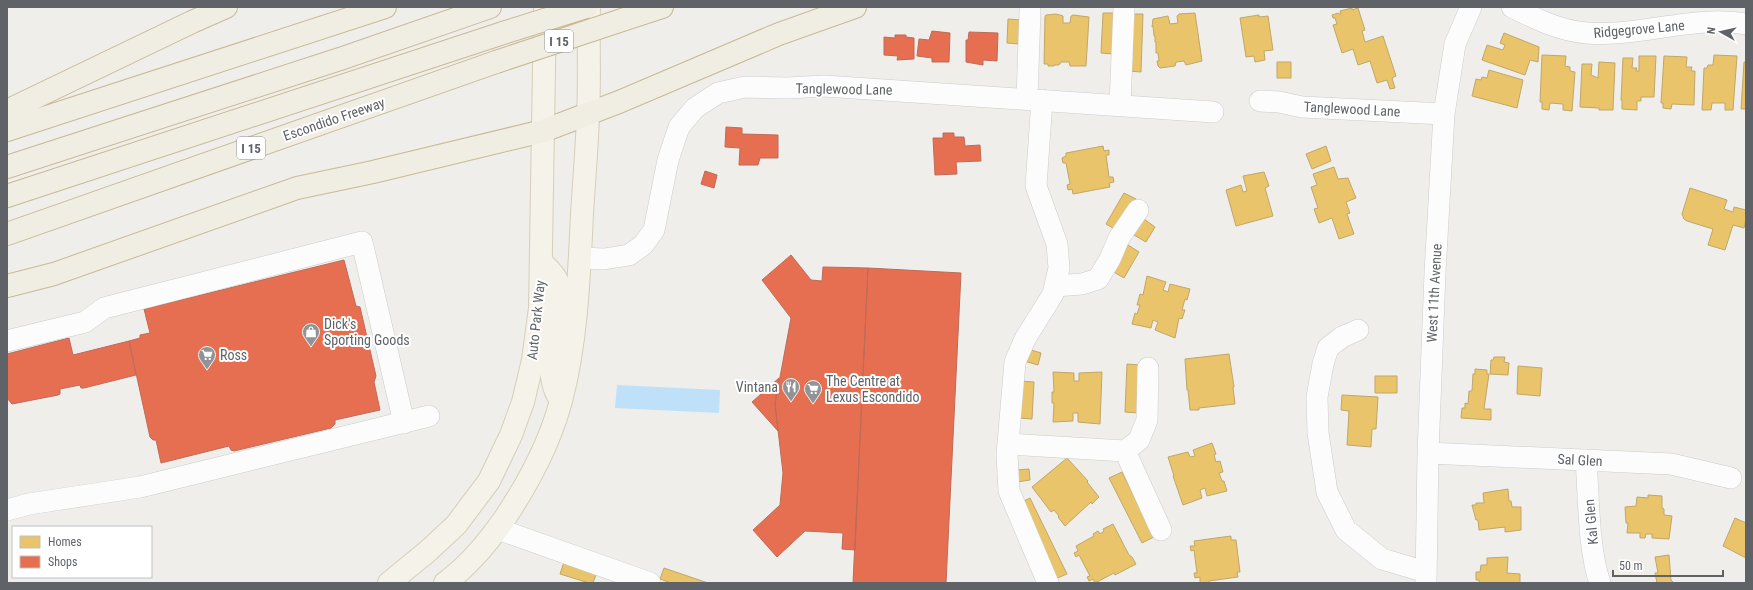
<svg xmlns="http://www.w3.org/2000/svg" width="1753" height="590" viewBox="0 0 1753 590" font-family="'Roboto Condensed',sans-serif">
<style>
.water{fill:#bfe0f9}
.homes{fill:#e9c46a;stroke:#c0a769}
.shops{fill:#e76f51;stroke:#be6b58}
.lines{fill:none;stroke-linecap:round;stroke-linejoin:round}
.minor-casing{stroke:#cbcccc;stroke-width:22}
.major-casing{stroke:#d7ceb8;stroke-width:24}
.highway-casing{stroke:#c8b996;stroke-width:24}
.minor{stroke:#fdfcfc;stroke-width:21}
.major{stroke:#f4f2e9;stroke-width:22}
.highway{stroke:#f0ede3;stroke-width:22}
.highway-bridge-casing{stroke:#c8b996;stroke-width:24;stroke-linecap:butt}
.highway-bridge{stroke:#f0ede3;stroke-width:22}
.labels{text-anchor:middle;stroke-width:4;stroke-linejoin:round;paint-order:stroke}
.shield{fill:#fff;stroke:#8f9295;stroke-width:1}
.shield-label{font-size:13px;font-weight:bold;fill:#5f6368}
.street-label{font-size:14px;fill:#5f6368;stroke:#fff}
.poi-label{font-size:14px;fill:#5f6368;stroke:#fff;text-anchor:start}
</style>
<rect width="100%" height="100%" fill="#efeeea"/>
<path class="water" d="M617 385 720 390 719 413 615 408Z"/>
<path class="homes" d="M1352 8V10L1358 8 1365 30 1362 31 1365 42 1383 36 1396 76 1392 78 1395 88 1390 89 1387 80 1377 83 1370 61 1358 65 1353 49 1342 53 1333 25 1337 24 1335 18H1333L1332 15 1338 13 1339 14H1341L1340 11Z
M1103 13H1115L1113 54 1101 53Z
M1195 13 1202 61 1186 65 1184 61 1176 62 1175 66 1160 68 1158 66 1157 61H1159L1158 53H1156V42H1155V36H1154L1153 26 1152 27 1153 19 1168 16 1170 24 1178 23 1177 16 1179 14Z
M1056 14 1063 16V23H1070L1071 16 1073 15 1089 17 1086 66H1070L1069 62H1061L1059 65H1054V66H1048V64H1044L1045 17 1046 15Z
M1131 14H1143L1141 72 1129 71Z
M1259 15V17L1268 16 1273 50 1264 51 1265 60 1255 62 1254 56 1246 57 1240 18Z
M1008 19 1021 20 1019 44 1007 43Z
M1504 33 1539 47 1538 62 1530 60 1525 75 1482 60 1487 45 1503 50 1505 45 1500 43Z
M1542 55 1566 56 1565 66 1570 67V71L1575 72 1572 111 1563 110V104L1550 103 1549 110 1542 109V102H1540Z
M1714 55 1737 56 1733 110H1725V103H1712L1711 110H1702L1704 68H1707L1708 65H1713Z
M1639 56H1656L1654 97H1641V101H1637V110L1622 109V100H1621L1623 58H1633L1632 68H1637L1636 71H1639Z
M1664 56 1687 57 1686 67H1692L1691 71H1695L1694 105 1672 104 1671 109 1663 108V103H1661Z
M1277 62H1291V78H1277Z
M1599 62 1615 63 1613 110H1599V108L1580 107 1582 64H1592L1591 75 1598 78Z
M1744 62H1746V109H1741Z
M1489 70 1523 80 1517 108 1472 96 1476 79 1481 80 1482 77 1487 78Z
M1103 146 1104 151 1109 150V155H1106L1109 177H1113L1114 182 1109 183 1110 187 1073 194 1072 189 1068 190 1067 185 1070 184 1066 163H1063L1062 158 1066 156V153Z
M1326 146 1331 161 1312 169 1306 154Z
M1334 167 1338 179 1348 178 1356 198 1346 202 1350 213 1347 214 1354 234 1339 239 1332 218 1319 223 1314 209 1318 208 1311 187 1317 185 1313 174Z
M1264 172 1269 186 1265 188 1273 216 1236 226 1226 190 1241 185 1243 192 1247 191 1243 176Z
M1690 188 1727 200 1724 209 1733 212 1734 207 1746 210V220L1744 228 1733 225 1725 250 1708 245 1713 229 1687 221 1684 219 1682 214Z
M1124 193 1136 199 1118 231 1106 224Z
M1144 219 1155 227 1146 242 1134 235Z
M1128 245 1139 252 1124 278 1112 271Z
M1147 276 1166 282 1163 290 1168 292 1170 284 1190 289 1187 300 1185 299 1182 310H1185L1182 319 1179 318 1175 338 1155 330 1158 322 1153 320 1151 328 1132 324 1135 313 1137 314 1140 305H1137L1140 294 1143 295Z
M1028 349 1041 353 1038 365 1024 361Z
M1229 354 1234 387H1233L1235 404 1199 408V410H1190L1188 390H1187L1185 359Z
M1494 357H1505L1504 362 1509 363 1508 375 1490 374 1491 360H1493Z
M1127 364 1141 365 1138 413 1125 412Z
M1518 366 1542 368 1540 396 1517 394Z
M1475 369 1487 370V374H1489L1484 409H1491V420L1461 418 1462 408H1465V403L1468 404 1469 391H1472L1473 374H1475Z
M1053 372 1074 373V381H1079V373L1102 372 1100 424 1078 422V413H1073V421L1053 422 1054 403H1052V392H1054Z
M1375 376H1397V393H1375Z
M1020 381 1034 382 1032 419 1019 418Z
M1342 395 1378 397 1376 429H1372L1371 447 1347 445 1349 411 1341 410Z
M1212 443 1216 454 1214 455 1216 462 1220 461 1223 472 1219 473 1222 481H1224L1227 491 1207 496 1205 488 1200 490 1202 498 1183 505 1173 476H1174L1168 457 1188 452 1190 457 1195 456 1193 450Z
M1067 458 1088 481 1087 482 1099 497 1092 504 1091 502 1065 526 1058 517 1059 516 1054 510 1051 512 1032 487Z
M1029 469 1030 480 1017 482 1016 470Z
M1122 472 1154 537 1142 543 1109 478Z
M1508 489 1509 501H1511L1512 507H1521V530L1505 532V527L1479 530 1478 520H1476L1472 505H1476V503H1484L1483 493Z
M1648 495 1662 496V508L1664 509V515L1672 516 1669 539 1652 538V534H1646L1645 538H1640V533H1627L1628 523H1626L1625 507 1636 506 1637 497 1648 498Z
M1030 498 1067 574 1055 579 1018 504Z
M1735 518 1746 523V558L1723 546Z
M1113 524 1129 555 1132 557 1136 564 1115 575 1114 573 1095 583 1093 579 1089 581 1087 577 1090 576 1079 555 1076 557 1074 553 1078 551 1076 546 1094 536 1093 534 1098 531 1100 534 1104 531 1103 529Z
M1231 536V540H1236L1240 572H1237L1238 577 1209 581V583H1200V577L1195 578 1194 573H1197L1194 550 1191 551 1190 546H1195L1194 541Z
M1669 555 1671 580 1674 583H1657L1655 573H1658L1655 557Z
M1508 557 1507 573 1520 574V583H1479V580H1476V572H1480L1481 565H1487V558Z
M564 562 597 572 593 583H589L560 574Z
M664 568 708 583H671L660 579Z"/>
<path class="shops" d="M932 31 950 33 949 62H932V58L917 56 919 39 929 40Z
M969 32 998 33 997 61 983 60V65L966 62V40H968Z
M895 35H906V37L914 38V59L897 60 898 56 884 55V37L895 38Z
M726 127 742 128V134L778 135V158H760L758 165H739L740 148 725 147Z
M943 133H954V137H964L965 146 980 145 981 161 956 162 957 174 935 175 933 138H943Z
M705 171 717 175 714 188 701 184Z
M791 255 811 280 822 281 823 267 868 268 855 550 842 549 843 533 805 531 777 557 753 530 780 505 783 473 775 404 791 318 762 280Z
M344 260 356 306 360 307 376 376 374 382 380 410 335 420V424L331 428 234 451 231 450 229 446 161 463 156 440H153L150 437 129 341 140 338V335L150 333 144 309Z
M868 268 961 273 946 583H853Z
M69 338 73 355 129 341 136 375 84 388H81L80 385 60 389V394L58 395 12 404 7 398V354Z
M779 378 775 404 778 431 752 402Z"/>
<g class="lines">
<defs>
<path id="minor" d="M1512 7C1536 19 1560 31 1587 33 1640 37 1693 15 1746 24
M1027 99 1030 11
M1042 100 1036 186 1057 244 1059 268 1053 294 1025 339 1015 362 1007 455 1009 491 1048 583
M1260 101 1279 102 1302 107 1444 114
M1120 105 1124 7
M580 258 604 259 629 255 643 245 654 230 668 160 679 127 695 108 718 93 745 87 788 88 824 86 1213 112
M1055 286 1082 284 1098 279 1110 259 1119 238 1138 210
M1358 330 1342 337 1328 348 1323 364 1317 397 1318 433 1327 492 1346 530 1382 559 1426 572
M7 341 85 322 104 308 362 242 404 423
M1008 444 1125 451 1161 530
M1125 451 1139 440 1147 420 1148 368
M1428 453 1671 464 1731 478
M1586 460C1589 498 1588 548 1600 583
M7 510 29 504 140 487 429 416
M498 529 650 583
M1426 583 1428 453 1435 273 1444 114 1455 44 1471 7"/>
<path id="major" d="M541 262C547 268 554 273 557 281 560 288 560 297 560 305 559 337 542 369 559 398
M389 583 428 551 456 525 489 481 511 435 523 402 533 360 540 308 545 7
M445 583C468 566 489 541 505 518 529 482 550 442 561 401 577 340 579 276 582 214 584 181 587 148 588 115 590 79 588 43 589 7"/>
<path id="highway" d="M622 20 662 7
M7 113 13 108 192 22 226 7
M7 130 385 7
M7 167 343 58 490 7
M7 196 506 32
M7 234 496 62
M7 286 54 274 297 188 373 172 543 131 619 102 779 34 855 7"/>
</defs>
<use href="#minor" class="minor-casing"/>
<use href="#major" class="major-casing"/>
<use href="#highway" class="highway-casing"/>
<use href="#minor" class="minor"/>
<use href="#major" class="major"/>
<use href="#highway" class="highway"/>
<defs>
<path id="highway-bridge" d="M506 32 586 7
M496 62 622 20"/>
</defs>
<use href="#highway-bridge" class="highway-bridge-casing"/>
<use href="#highway-bridge" class="highway-bridge"/>
</g>
<defs>
<symbol id="shop-pin" viewBox="-11 -11 22 30"><path d="M0 17L-7.5 6A9.5 9.5 0 1 1 7.5 6Z" fill="#919496" stroke="#fff"/><path d="M-5-2.5h2.3a2.7 3.5 0 0 1 5.4 0H5L5.5 6h-11ZM-1.5-2.5h3a1.5 2.3 0 0 0-3 0Z" fill="#fff"/></symbol>
<symbol id="supermarket-pin" viewBox="-11 -11 22 30"><path d="M0 17L-7.5 6A9.5 9.5 0 1 1 7.5 6Z" fill="#919496" stroke="#fff"/><path d="M-6-5.5h2.5l.6 2H6L4.5 2H-2.5L-4.4-4H-6ZM-1.5 3.2a1.3 1.3 0 1 0 .1 0ZM3 3.2a1.3 1.3 0 1 0 .1 0Z" fill="#fff"/></symbol>
<symbol id="restaurant-pin" viewBox="-11 -11 22 30"><path d="M0 17L-7.5 6A9.5 9.5 0 1 1 7.5 6Z" fill="#919496" stroke="#fff"/><path d="M-5-6h1v4h1v-4h1v4h1v-4h1v5L-1.5 .5V6h-2V.5L-5-1ZM5-6V6H3V1.5H1.5Q1.5-4 5-6Z" fill="#fff"/></symbol>
</defs>
<g fill-rule="evenodd">
<use href="#shop-pin" x="301" y="322" width="20" height="27"/>
<use href="#supermarket-pin" x="197" y="345" width="20" height="27"/>
<use href="#restaurant-pin" x="781" y="377" width="20" height="27"/>
<use href="#supermarket-pin" x="803" y="379" width="20" height="27"/>
</g>
<g class="labels">
<g class="shield">
<rect x="545" y="30" width="28" height="22" rx="3"/>
<rect x="237" y="137" width="28" height="22" rx="3"/>
</g>
<g class="shield-label">
<text x="559" y="46">I 15</text>
<text x="251" y="153">I 15</text>
</g>
<g class="street-label">
<text transform="translate(1639 29) rotate(-5)" y="5">Ridgegrove Lane</text>
<text transform="translate(844 89) rotate(1)" y="5">Tanglewood Lane</text>
<text transform="translate(1352 109) rotate(3)" y="5">Tanglewood Lane</text>
<text transform="translate(334 119) rotate(-19)" y="5">Escondido Freeway</text>
<text transform="translate(1434 293) rotate(-87)" y="5">West 11th Avenue</text>
<text transform="translate(536 320) rotate(-84)" y="5">Auto Park Way</text>
<text transform="translate(1580 460) rotate(3)" y="5">Sal Glen</text>
<text transform="translate(1591 522) rotate(-95)" y="5">Kal Glen</text>
</g>
<g class="poi-label">
<text x="324" y="329">Dick's<tspan x="324" dy="16">Sporting Goods</tspan></text>
<text x="220" y="360">Ross</text>
<text x="826" y="386">The Centre at<tspan x="826" dy="16">Lexus Escondido</tspan></text>
<text x="778" y="392" text-anchor="end">Vintana</text>
</g>
</g>
<rect width="1753" height="590" fill="none" stroke="#5f6368" stroke-width="16"/>
<rect x="12" y="526" width="140" height="52" fill="#ffffff" stroke="#bfc1c3"/>
<rect x="20" y="536" width="20" height="12" fill="#e9c46a" stroke="#bfc1c3"/>
<text x="48" y="546" font-size="12" fill="#5f6368">Homes</text>
<rect x="20" y="556" width="20" height="12" fill="#e76f51" stroke="#bfc1c3"/>
<text x="48" y="566" font-size="12" fill="#5f6368">Shops</text>
<g transform="translate(1721 32) rotate(278)" stroke="#ffffff" stroke-width="3" paint-order="stroke">
<path d="M0-3L7 15L0 10L-7 15Z" fill="#5f6368"/>
<text y="-6" font-size="11" font-weight="bold" text-anchor="middle" fill="#5f6368">N</text>
</g>
<path d="M1613 570v6h110v-6" fill="none" stroke="#5f6368" stroke-width="2"/>
<text x="1619" y="570" font-size="12" fill="#5f6368" stroke="#ffffff" stroke-width="3" paint-order="stroke">50 m</text>
</svg>
